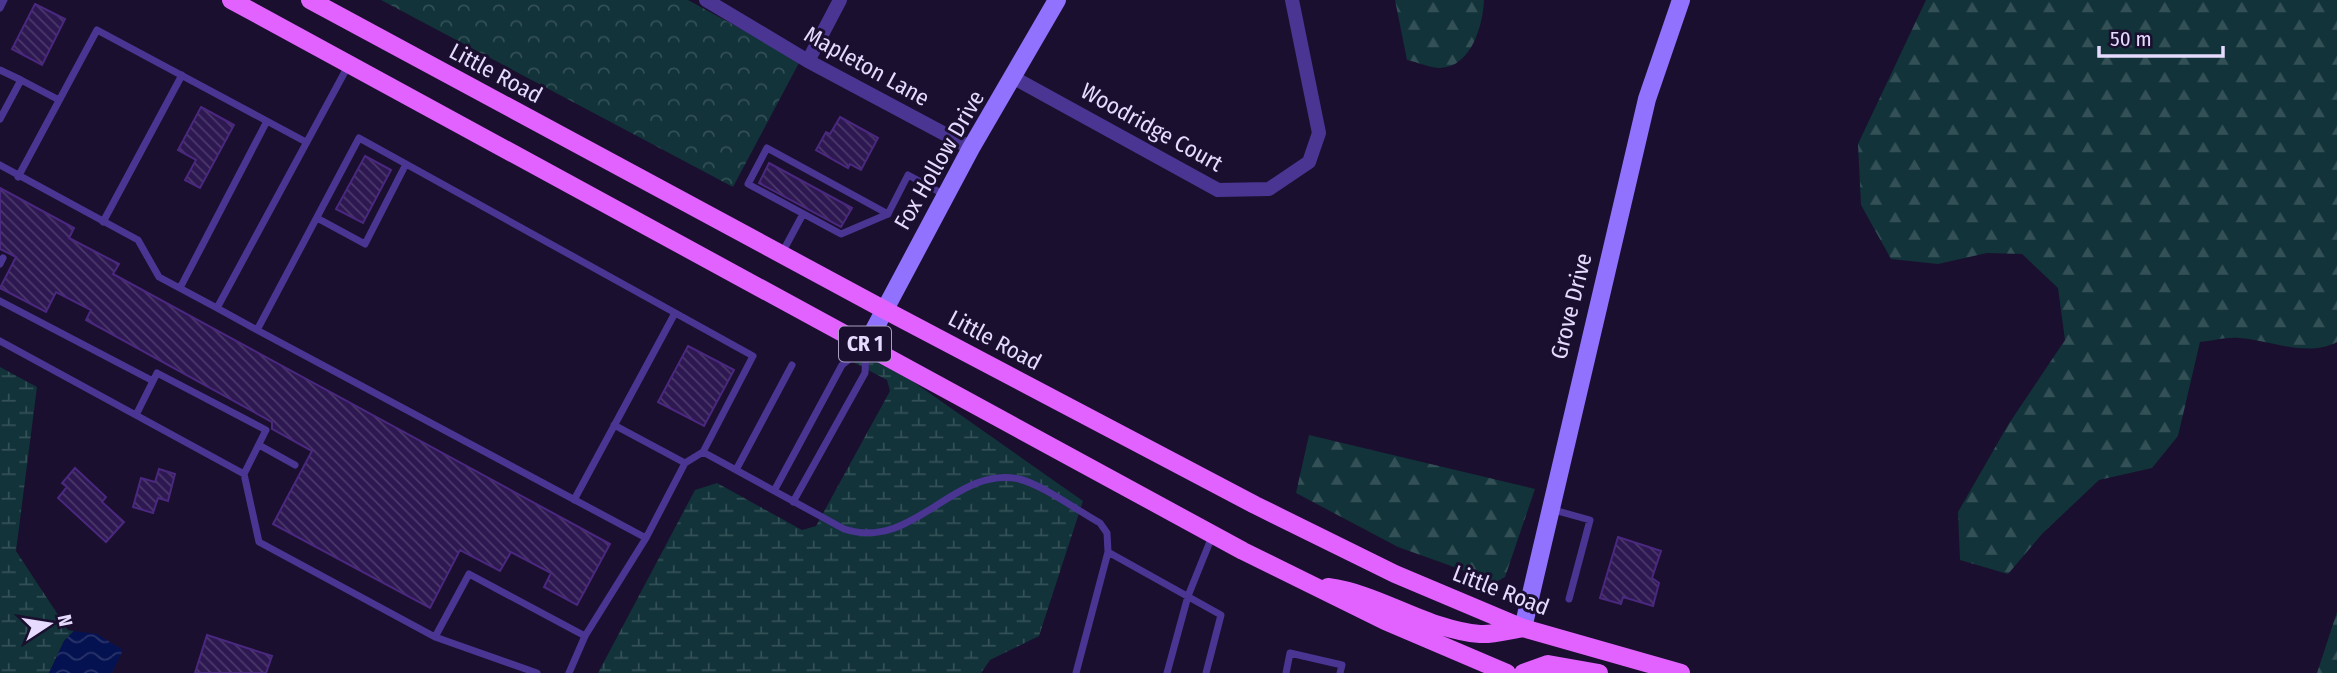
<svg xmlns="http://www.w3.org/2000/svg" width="2337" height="673" viewBox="0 0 2337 673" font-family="'Fira Sans Condensed',sans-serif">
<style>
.forest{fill:url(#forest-firs)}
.wetland{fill:url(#wetland-marsh)}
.park{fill:url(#park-crowns)}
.water{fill:url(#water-waves)}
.building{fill:url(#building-back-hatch);stroke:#4a287f;stroke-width:2}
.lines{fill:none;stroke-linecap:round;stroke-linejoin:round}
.lane{stroke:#4a3592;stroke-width:7}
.street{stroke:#4a3592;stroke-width:14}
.secondary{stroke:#9072ff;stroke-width:18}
.primary{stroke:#e262ff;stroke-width:18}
.labels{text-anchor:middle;stroke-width:6;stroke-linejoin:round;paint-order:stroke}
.shield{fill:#1a0f2e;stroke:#a99ec0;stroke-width:2}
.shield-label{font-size:21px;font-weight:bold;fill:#e6dbff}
.street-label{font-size:23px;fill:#e6dbff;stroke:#1a0f2e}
</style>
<defs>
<pattern id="forest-firs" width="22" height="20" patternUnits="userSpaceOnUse" patternTransform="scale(1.75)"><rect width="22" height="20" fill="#113339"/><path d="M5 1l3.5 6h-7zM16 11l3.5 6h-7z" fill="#345057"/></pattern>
<pattern id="wetland-marsh" width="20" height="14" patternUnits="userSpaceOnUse" patternTransform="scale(1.75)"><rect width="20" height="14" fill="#113339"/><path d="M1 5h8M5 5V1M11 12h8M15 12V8" fill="none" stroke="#345057"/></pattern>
<pattern id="park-crowns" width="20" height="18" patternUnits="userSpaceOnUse" patternTransform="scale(1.75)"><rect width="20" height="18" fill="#113339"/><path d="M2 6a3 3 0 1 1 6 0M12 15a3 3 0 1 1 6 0" fill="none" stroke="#345057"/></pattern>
<pattern id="water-waves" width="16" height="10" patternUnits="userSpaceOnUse" patternTransform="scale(1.75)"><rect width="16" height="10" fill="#051251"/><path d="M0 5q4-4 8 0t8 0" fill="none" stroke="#29346b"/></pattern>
<pattern id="building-back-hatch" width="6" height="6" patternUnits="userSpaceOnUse" patternTransform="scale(1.75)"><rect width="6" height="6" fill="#2e1851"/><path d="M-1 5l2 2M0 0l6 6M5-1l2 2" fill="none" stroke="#4c396b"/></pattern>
</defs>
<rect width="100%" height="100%" fill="#1a0f2e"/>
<path class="forest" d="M1395 0H1484C1483 24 1472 67 1440 68 1430 68 1417 62 1407 60Z
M1926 0H2337V342C2307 358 2271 340 2239 338 2226 337 2212 341 2200 342L2178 436 2152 468 2099 480 2042 534 2008 574 1960 560 1958 512 2008 425 2065 340 2058 288 2022 254 1987 253 1938 264 1891 259 1861 205 1858 144Z
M1309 435 1535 489 1505 577 1496 582 1398 547 1296 493Z
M2337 612V673H2317Z"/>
<path class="wetland" d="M862 353 908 378 1083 501 1039 636 990 660 981 673H598L695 490 717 483 802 530 816 526 890 391 887 380 851 361Z
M0 367 37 387 16 551 68 630 74 631 64 641 49 673H0Z"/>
<path class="park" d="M381 0H688L800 61 733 187Z"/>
<path class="water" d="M74 631 97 634 123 650 112 673H49L64 641Z"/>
<path class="building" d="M35 4 65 19 42 65 12 49Z
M201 107 234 125 200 188 185 180 196 160 178 150Z
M840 117 878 138 861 170 850 164 848 168 816 150 826 132 830 134Z
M365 156 391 170 363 223 336 209Z
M769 163 852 208 841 227 759 183Z
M0 188 74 228 69 238 119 264 113 274 610 544 577 605 544 587 551 573 511 552 500 571 460 550 430 608 273 524 312 451 272 429V422L86 320 91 310 56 292 46 312 0 288 16 257 0 249Z
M688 346 734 370 704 426 658 402Z
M75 468 106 497 102 502 124 522 106 542 58 498 67 487 62 483Z
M159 469 175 474 168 501 158 498 153 513 133 507 141 478 155 482Z
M1618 537 1661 551 1652 578 1659 583 1653 606 1623 597 1621 604 1600 598Z
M207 635 272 656 266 673H195Z"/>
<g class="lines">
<path class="lane" d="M0 8 4 0
M0 70 21 80 0 119
M21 80 59 100
M0 165 138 240 159 277 217 308 348 66
M18 177 97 30 306 142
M888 214 841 234 748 184 767 148 888 214 908 175 945 195
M317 218 365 244 406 164
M103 222 182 75
M782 253 803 214
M0 264 3 258
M180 288 267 121
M0 301 153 381
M217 308 257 330 359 138 753 356 703 452 685 463 646 538 585 636 569 673
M257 330 646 538
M0 341 244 474 259 542 435 637 537 673
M137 413 157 373 266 430 244 474
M614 425 685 463
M259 445 295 465
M703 452 844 529C914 552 954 465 1019 479 1043 485 1078 511 1100 523L1107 533 1108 552 1221 615 1206 673
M736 470 792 365
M774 491 842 365 866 346
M574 500 675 313
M793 502 865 373 866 349
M1550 509 1590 520 1569 599
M435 637 469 574 585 636
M1076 673 1108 552
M1167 673 1188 596 1213 534
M1286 673 1290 653 1342 665 1340 673"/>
<path class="street" d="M706 0 808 61 971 148
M808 61 840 0
M1014 78 1218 190 1269 189 1309 162 1319 133 1292 0"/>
<path class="secondary" d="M866 345 971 148 1057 0
M1523 628 1647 99 1681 0"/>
<path class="primary" d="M231 0 1243 551 1385 621 1507 673
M310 0 883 309 1255 505 1395 574 1523 628 1681 673
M1328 587C1381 594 1427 630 1480 634 1494 635 1509 630 1523 628
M1523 673 1548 664 1599 673"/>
</g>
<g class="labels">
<rect class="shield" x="839" y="326.5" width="52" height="35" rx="5"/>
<g class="shield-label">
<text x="865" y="351">CR 1</text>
</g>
<g class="street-label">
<text transform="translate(867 66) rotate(29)" y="8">Mapleton Lane</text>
<text transform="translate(496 73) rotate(28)" y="8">Little Road</text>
<text transform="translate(1152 127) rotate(29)" y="8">Woodridge Court</text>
<text transform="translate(939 160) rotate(-60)" y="8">Fox Hollow Drive</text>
<text transform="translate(1571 306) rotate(-76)" y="8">Grove Drive</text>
<text transform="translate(995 340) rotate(28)" y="8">Little Road</text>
<text transform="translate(1501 590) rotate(21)" y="8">Little Road</text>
</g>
</g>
<g transform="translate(49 624) rotate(78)" stroke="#1a0f2e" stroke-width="5" paint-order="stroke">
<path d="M0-5L12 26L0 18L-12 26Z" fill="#e6dbff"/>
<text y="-10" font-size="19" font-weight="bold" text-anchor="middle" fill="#e6dbff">N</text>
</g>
<path d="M2099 46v10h124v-10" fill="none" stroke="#e6dbff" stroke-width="3.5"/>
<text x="2110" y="46" font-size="21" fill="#e6dbff" stroke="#1a0f2e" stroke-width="5" paint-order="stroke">50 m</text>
</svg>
